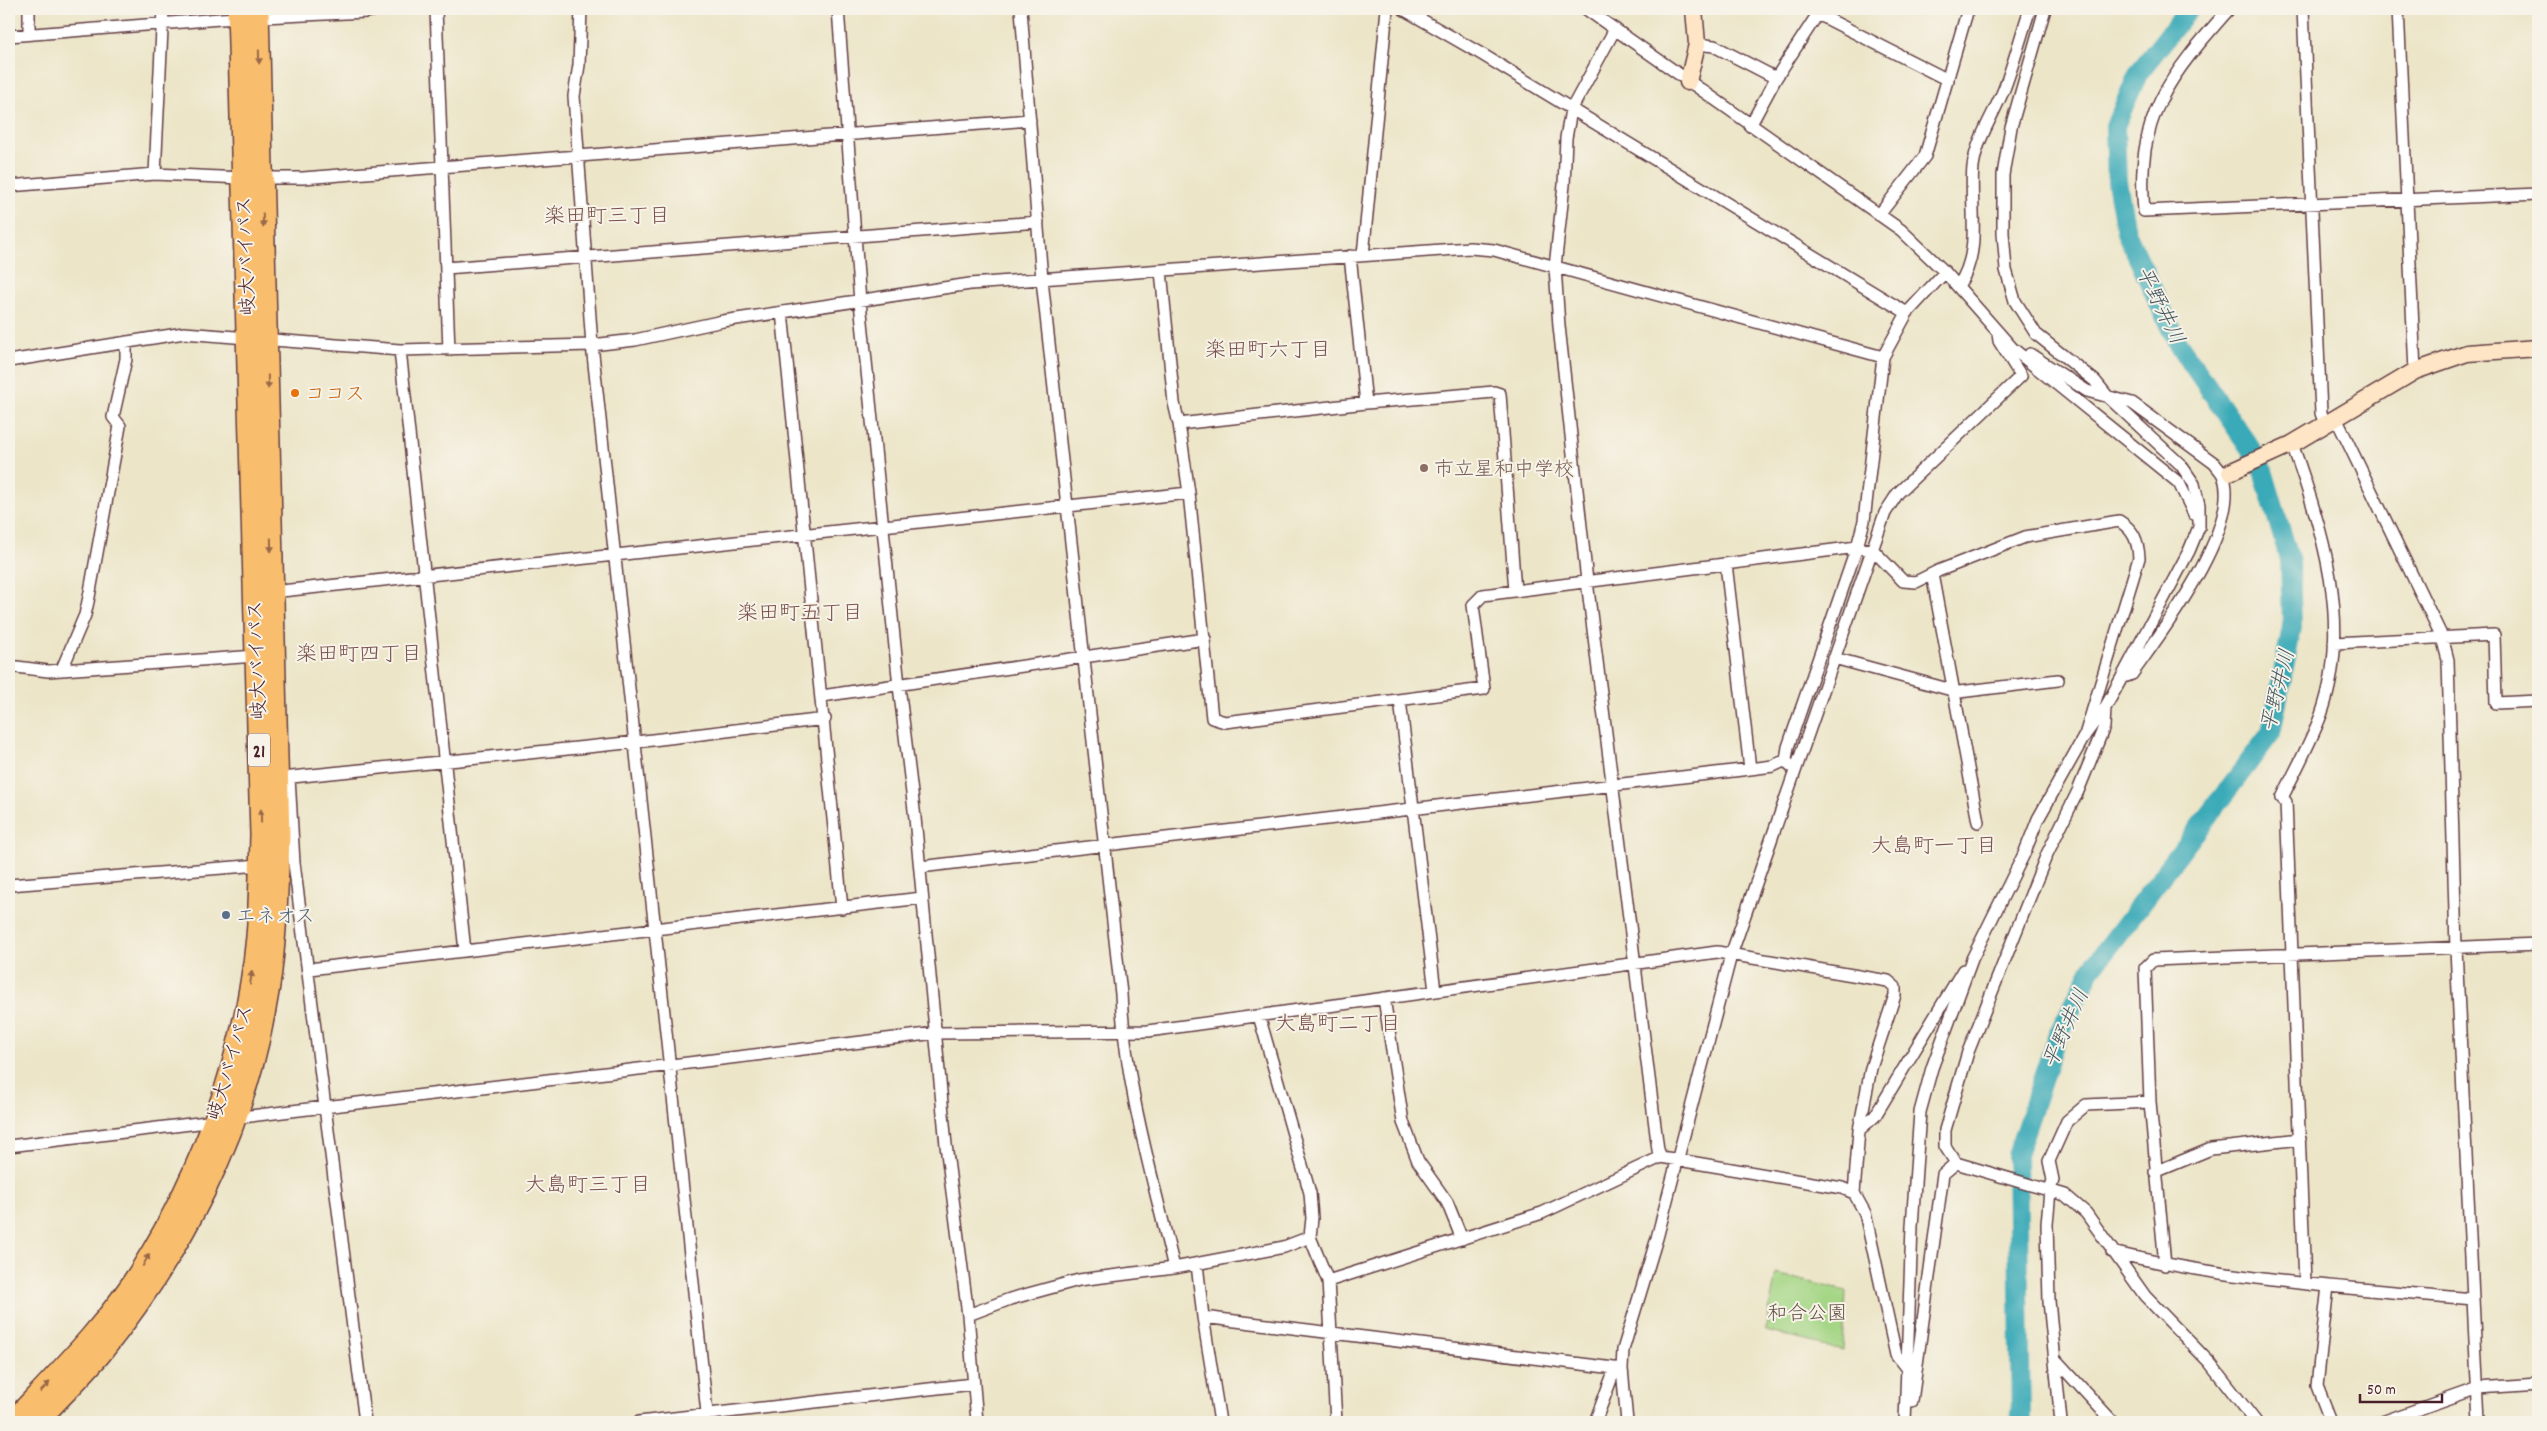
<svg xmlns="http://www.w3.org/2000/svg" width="2547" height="1431" viewBox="0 0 2547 1431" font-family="Dekko,'Klee One',sans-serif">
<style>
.green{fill:#a4d685;stroke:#777a58}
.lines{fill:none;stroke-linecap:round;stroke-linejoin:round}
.river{stroke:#3aaab8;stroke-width:20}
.street-casing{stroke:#623d43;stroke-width:14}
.secondary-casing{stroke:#623d43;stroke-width:19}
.highway-casing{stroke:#623d43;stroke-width:24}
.street{stroke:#fff;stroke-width:11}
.secondary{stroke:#fde5c5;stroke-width:16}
.highway{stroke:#f9be6d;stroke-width:21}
.oneway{fill:#996749}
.food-dot{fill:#e8710a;stroke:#f7f3e8;stroke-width:2}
.education-dot{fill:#8d6e63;stroke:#f7f3e8;stroke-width:2}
.service-dot{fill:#5c6f8a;stroke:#f7f3e8;stroke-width:2}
.labels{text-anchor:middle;stroke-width:4;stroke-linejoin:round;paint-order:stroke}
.shield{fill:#f7f3e8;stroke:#7e5f64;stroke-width:1}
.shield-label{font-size:19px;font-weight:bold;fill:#4a1f2b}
.street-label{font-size:20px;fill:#4a1f2b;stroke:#f7f3e8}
.food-label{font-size:20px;fill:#c56008;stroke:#f7f3e8;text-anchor:start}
.education-label{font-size:20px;fill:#785e54;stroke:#f7f3e8;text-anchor:start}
.service-label{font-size:20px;fill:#4e5e75;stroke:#f7f3e8;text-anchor:start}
.park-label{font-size:20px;fill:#604d42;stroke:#f7f3e8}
.neighbourhood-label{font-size:21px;fill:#7a514c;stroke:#f7f3e8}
.water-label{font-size:21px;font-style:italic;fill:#445763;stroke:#f7f3e8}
</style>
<rect width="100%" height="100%" fill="#f7f3e8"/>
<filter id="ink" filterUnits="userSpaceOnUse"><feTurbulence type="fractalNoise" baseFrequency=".02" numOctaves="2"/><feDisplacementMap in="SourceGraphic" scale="10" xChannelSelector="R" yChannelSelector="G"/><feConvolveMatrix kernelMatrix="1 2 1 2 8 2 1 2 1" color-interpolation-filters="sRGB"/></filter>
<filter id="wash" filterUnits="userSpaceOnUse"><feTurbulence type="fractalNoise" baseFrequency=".0096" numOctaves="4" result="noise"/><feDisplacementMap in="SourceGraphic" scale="20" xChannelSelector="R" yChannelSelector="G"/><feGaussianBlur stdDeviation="1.12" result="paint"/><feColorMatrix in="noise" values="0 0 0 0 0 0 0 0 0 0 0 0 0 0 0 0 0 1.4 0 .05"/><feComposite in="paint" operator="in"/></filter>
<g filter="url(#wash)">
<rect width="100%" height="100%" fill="#ece5c8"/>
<path class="green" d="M1776 1274 1846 1291 1843 1350 1765 1331Z"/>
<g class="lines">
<path class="river" d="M2021 1422 2017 1155 2056 1039 2092 968 2271 733 2292 627 2290 561 2261 464 2177 342 2126 232 2117 181 2115 126 2139 72 2189 9"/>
</g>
</g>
<g filter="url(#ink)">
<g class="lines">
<defs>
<path id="street" d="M29 9V34
M436 9 449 350
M581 9 579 65 574 96 592 345 708 1422
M838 9 860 302 899 686 915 818 946 1145 968 1315 977 1422
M1021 9 1042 280 1121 994C1125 1086 1153 1178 1174 1268
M1403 9 1483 55 1907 313
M1586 9 1901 230 1945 272 2012 348 2179 483 2194 514
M2229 9C2170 76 2135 116 2144 211L2538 194
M2303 9 2321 413 2325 424
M2398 9 2415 371
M1818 14 1948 80
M1615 29 1571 110 1566 138 1564 185 1555 267 1559 326 1587 581 1658 1150 1661 1157
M9 36 220 19 366 12 381 9
M1697 44 1714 46 1776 78
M1750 126 1776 78 1821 9
M155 174 163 9
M261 178H303L1030 120
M9 186 155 174 242 178
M1879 215 1925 156 1968 9
M1363 255 1387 9
M1350 256 1366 403
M446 268 1038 222
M1161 271 1174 403 1179 424
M1958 286C1983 252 1969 206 1973 167 1976 140 1994 114 2004 89 2014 63 2021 35 2030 9
M782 312 842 908
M400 350 465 951
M2030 354 2087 391 2132 403 2214 463C2217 467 2221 471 2223 475 2243 526 2161 633 2132 674L2127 676
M9 361 184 333 400 350 592 345 635 340 723 321 970 284 1470 248 1494 250 1883 357
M2336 418 2442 637 2448 660 2456 949 2479 1422
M2292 444C2323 529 2353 626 2321 715 2310 744 2295 771 2282 798L2286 802 2305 1283
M1726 564 1750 769
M1932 574 1978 822
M1515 591 1500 394 1494 392 1366 403 1179 424 1189 493 1212 718 1225 722 1484 689 1473 605 1483 595 1857 547 1874 551 1903 581 1916 582 1938 571 2025 537 2119 521C2134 530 2138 541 2139 558L2085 735
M272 592 1189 493
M2334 643 2494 635 2496 703 2538 701
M1834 658 1959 692 2058 680
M9 666 48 671 256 656
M62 669 85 615 89 597 120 426 113 417 126 359V342
M822 696 1205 639
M1400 700 1435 991
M2105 708 2104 727 2078 791 2047 854 1968 1052 1945 1130V1146L1956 1163 2065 1195 2086 1213 2145 1296 2210 1363 2256 1422
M1790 766 1786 760 1788 747 1857 547 1864 521 1883 357 1907 313 1945 272
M282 778 636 742 825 719
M289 778 294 863 365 1422
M920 867 1750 769 1773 766 1786 760
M9 885 260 865
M309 969 922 898
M1384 998 1403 1122 1418 1161 1447 1202 1462 1239
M1259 1016 1310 1193 1312 1218 1310 1237 1328 1281 1336 1422
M234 1118 936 1033 1148 1031 1717 952 1888 981 1895 987V995L1871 1068 1859 1130
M9 1146 215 1121
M2155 1172 2211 1149 2300 1139
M2112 1252C2230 1281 2353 1288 2473 1299
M1197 1264 1203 1317 1220 1422
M2165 1265 2150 1102 2145 968 2153 960 2538 944
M1328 1281 1542 1213 1661 1157 1842 1188 1854 1193
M2328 1286 2317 1386 2331 1422
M968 1315 1010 1299 1079 1280 1174 1268 1284 1247 1310 1237
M1203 1317 1622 1369
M2055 1359 2113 1422
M1907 1369 1896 1355 1865 1213 1854 1193 1859 1130 1875 1116 1963 970
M1912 1401 1943 1174 1956 1163
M639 1422 973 1384
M1595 1422 1615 1369
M1627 1422 1622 1369 1623 1350 1657 1238 1731 955 1885 513 1898 493 2021 376 1999 341 1998 333
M1905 1422 1912 1226 1920 1112 1932 1068 1972 959 2024 854 2038 819 2085 735 2105 708 2121 679 2189 551 2199 527V505L2194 484 2181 465 2108 397 2095 381 2036 334 2015 301 2006 270 2003 233V175L2011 127 2045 9
M2061 1422 2049 1301 2047 1224 2050 1190 2053 1180 2049 1161 2067 1121 2086 1105 2150 1102
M2382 1422 2478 1388 2538 1384"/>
<path id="secondary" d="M1688 82 1697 44 1694 9
M2230 472 2292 444 2415 371 2467 353 2538 348"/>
<path id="highway" d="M12 1422C57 1374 106 1326 141 1270 203 1171 246 1053 257 937 260 903 260 869 261 835L238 9
M37 1422C58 1399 81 1377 101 1353 181 1253 242 1136 265 1009 276 953 277 894 279 836L258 9"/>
</defs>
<use href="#street" class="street-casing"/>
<use href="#secondary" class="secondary-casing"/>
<use href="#highway" class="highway-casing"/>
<use href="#street" class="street"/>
<use href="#secondary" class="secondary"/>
<use href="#highway" class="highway"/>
</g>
<defs><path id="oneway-solid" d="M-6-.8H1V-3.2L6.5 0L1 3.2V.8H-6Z" transform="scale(1.25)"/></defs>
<g class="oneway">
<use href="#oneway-solid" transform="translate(259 57) rotate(89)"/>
<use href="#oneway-solid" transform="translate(263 220) rotate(88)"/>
<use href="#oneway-solid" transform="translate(268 382) rotate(89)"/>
<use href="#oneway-solid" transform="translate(271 545) rotate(89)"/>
<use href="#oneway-solid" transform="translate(261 816) rotate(-91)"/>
<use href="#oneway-solid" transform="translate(251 978) rotate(-82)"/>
<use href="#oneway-solid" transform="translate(146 1260) rotate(-62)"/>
<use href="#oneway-solid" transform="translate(45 1387) rotate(-47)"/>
</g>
</g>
<circle class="food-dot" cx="295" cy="393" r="5"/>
<circle class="education-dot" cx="1424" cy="468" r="5"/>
<circle class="service-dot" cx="226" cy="915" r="5"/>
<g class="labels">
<rect class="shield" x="248" y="733.5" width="22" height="33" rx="4"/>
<g class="shield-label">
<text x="259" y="757">21</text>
</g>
<g class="street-label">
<text transform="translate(245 256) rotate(-92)" y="7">岐大バイパス</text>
<text transform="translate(256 660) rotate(-92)" y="7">岐大バイパス</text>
<text transform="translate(229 1062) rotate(-74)" y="7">岐大バイパス</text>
</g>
<g class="food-label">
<text x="305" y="400">ココス</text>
</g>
<g class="education-label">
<text x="1434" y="475">市立星和中学校</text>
</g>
<g class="service-label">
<text x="236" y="922">エネオス</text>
</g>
<g class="park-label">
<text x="1807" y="1319">和合公園</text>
</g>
<g class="neighbourhood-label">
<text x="607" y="222">楽田町三丁目</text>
<text x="1268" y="356">楽田町六丁目</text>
<text x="800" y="619">楽田町五丁目</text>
<text x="359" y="660">楽田町四丁目</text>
<text x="1934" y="852">大島町一丁目</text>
<text x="1338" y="1030">大島町二丁目</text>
<text x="588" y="1191">大島町三丁目</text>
</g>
<g class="water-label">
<text transform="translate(2161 305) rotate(64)" y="7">平野井川</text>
<text transform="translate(2277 690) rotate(-76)" y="7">平野井川</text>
<text transform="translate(2065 1028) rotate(-66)" y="7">平野井川</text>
</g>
</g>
<rect width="2547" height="1431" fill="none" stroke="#f7f3e8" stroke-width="30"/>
<path d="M2360 1394v8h82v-8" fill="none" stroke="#4a1f2b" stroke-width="2.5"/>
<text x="2367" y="1394" font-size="15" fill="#4a1f2b" stroke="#f7f3e8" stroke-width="4" paint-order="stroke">50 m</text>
</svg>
